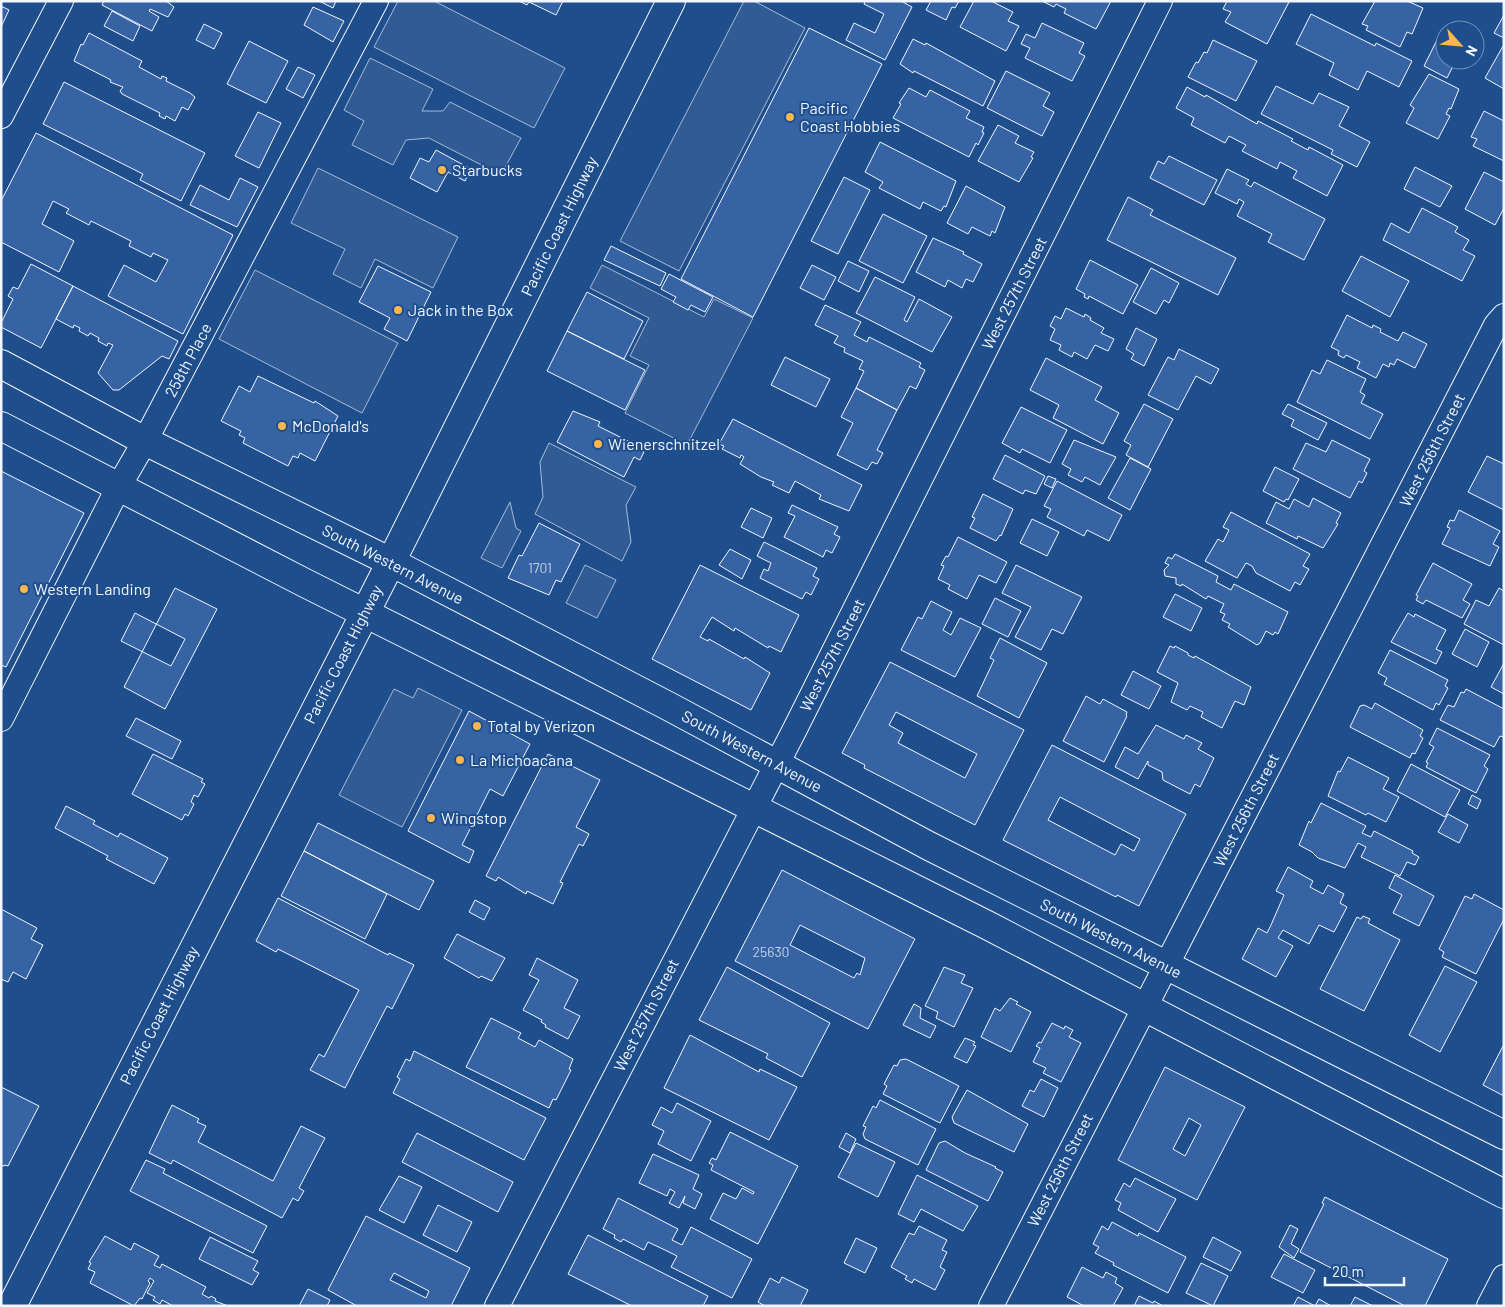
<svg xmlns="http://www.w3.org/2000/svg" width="1505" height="1307" viewBox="0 0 1505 1307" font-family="Barlow,sans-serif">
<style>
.parking{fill:#305b95;stroke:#a8bbd7}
.building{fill:#3563a3;stroke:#f2f6ff;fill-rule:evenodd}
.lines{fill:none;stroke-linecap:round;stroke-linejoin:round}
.street-casing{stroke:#f2f6ff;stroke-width:26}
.primary-casing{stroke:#f2f6ff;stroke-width:30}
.highway-casing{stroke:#f2f6ff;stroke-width:30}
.street{stroke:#1f4e8c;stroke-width:24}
.primary{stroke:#1f4e8c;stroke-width:28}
.highway{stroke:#1f4e8c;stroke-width:28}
.poi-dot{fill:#ffb74d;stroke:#1f4e8c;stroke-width:2}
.labels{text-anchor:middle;stroke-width:4;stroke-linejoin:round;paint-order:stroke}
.number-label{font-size:14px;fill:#c3d1e8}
.poi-label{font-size:16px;fill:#f2f6ff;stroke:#1f4e8c;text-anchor:start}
.street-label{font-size:16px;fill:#f2f6ff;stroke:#1f4e8c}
</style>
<rect width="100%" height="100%" fill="#1f4e8c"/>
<path class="parking" d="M398 1H434L565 68 534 128 374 47Z
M744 1H754L805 28 679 271 620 241Z
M370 58 433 89 422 111H443L450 102 521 138 501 175 429 138 406 140 393 165 352 145 364 121 344 110Z
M318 168 458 237 433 288 375 259 361 288 333 274 345 249 291 223Z
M602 265 704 317 714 299 753 318 687 445 625 413 649 365 630 356 649 318 590 288Z
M255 270 398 343 362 413 219 339Z
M549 443 636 487 626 505 631 542 622 561 535 514 543 497 540 462Z
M510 502 516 528 521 531 502 568 481 558Z
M585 565 616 580 597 618 566 603Z
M418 688 462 710 402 827 339 795 394 689 413 698Z"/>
<path class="building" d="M104 1H166L174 7 168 17 150 9 149 11 159 17 152 31 102 5Z
M319 1H336L333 8Z
M519 1H563L556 15 529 2 527 5Z
M865 1H901L912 7 885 60 846 40 854 23 875 33 884 14 864 4Z
M931 1H959L955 8 952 7 946 20 926 10Z
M974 1H991L1013 12 1008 21 1019 26 1006 51 960 27Z
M1042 1H1111L1096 29 1064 13 1066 9 1056 4 1054 7Z
M1227 1H1287L1289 2 1267 44 1225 22 1231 12 1223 9Z
M1375 1H1407L1423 8 1412 34 1407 32 1400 47 1366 30 1368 26 1362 24Z
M1 6 9 10 1 27Z
M313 7 344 21 333 42 304 25Z
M112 11 140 26 133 41 104 26Z
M1311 14 1375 46 1376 43 1412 61 1399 87 1367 71 1358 90 1329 75 1334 63 1296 44Z
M1504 15V38L1494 33Z
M1042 23 1084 43 1079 53 1085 56 1072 81 1025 58 1030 48 1021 44 1026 34 1035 38Z
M204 24 222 33 214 49 196 40Z
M809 28 882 64 753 317 681 279Z
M89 33 142 61 139 67 161 79 162 76 167 78 166 81 190 93 195 97 188 110 182 107 175 121 166 116 165 119 159 116 160 113 122 94 120 91 123 87 110 82 111 80 74 61 81 44 83 45Z
M1439 36 1445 39V60H1456L1447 78 1424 66Z
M913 39 925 45 926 43 995 81 983 106 914 71 913 73 900 64Z
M1213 40 1257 61 1236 101 1188 77 1196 62 1198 63 1204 52 1207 53Z
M249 41 288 61 266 103 227 84Z
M1503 46 1504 47V89L1485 78Z
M298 67 315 75 303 98 286 89Z
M1006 71 1050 93 1043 106 1054 112 1042 136 987 108Z
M1429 74 1459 89 1451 109 1449 108 1446 114 1450 116 1438 139 1406 123 1414 108 1410 105Z
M64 82 205 153 181 201 140 180 143 174 43 124Z
M1276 86 1313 104 1319 93 1349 107 1339 126 1370 142 1357 167 1331 154 1333 150 1261 114Z
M1187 87 1205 97 1206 95 1257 124 1258 121 1293 139 1291 141 1308 150 1309 147 1343 165 1327 196 1293 178 1297 171 1280 162 1277 169 1242 151 1246 145 1229 136 1225 143 1191 125 1194 118 1176 108Z
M909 88 926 97 930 90 970 111 966 118 984 127 982 132 984 133 978 145 976 143 969 157 893 118 901 104 899 103Z
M1484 111 1504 121V161L1473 146 1477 139 1471 137Z
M258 112 281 123 259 168 235 156Z
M998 125 1019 136 1015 143 1034 152 1031 157 1033 158 1019 182 978 161Z
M36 133 233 235 183 334 108 296 124 265 156 282 168 260 153 253 151 257 129 246 131 241 91 221 89 225 66 213 69 209 53 201 42 224 74 241 59 272 1 242V201Z
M880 142 956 181 946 207 944 206 941 211 923 202 920 209 879 188 883 182 865 172Z
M436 150 471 169 465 181 448 172 437 192 410 178 420 158 429 162Z
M1169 156 1217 180 1204 205 1150 178 1158 161 1164 164Z
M1415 167 1452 186 1440 207 1404 189Z
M1227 169 1249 180 1246 184 1251 187 1254 182 1325 219 1304 260 1268 242 1272 234 1237 216 1244 202 1239 199 1237 204 1215 193Z
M1484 172 1504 182V208L1495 225 1465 209Z
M844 177 870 190 838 254 811 241Z
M240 178 258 187 237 227 190 205 200 185 229 200Z
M966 186 1005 207 995 233 992 231 990 236 972 227 968 234 947 223Z
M1128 197 1153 210 1150 215 1236 258 1218 295 1107 240Z
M1422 208 1458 227 1455 232 1469 240 1463 250 1475 256 1462 281 1383 240 1391 223 1409 233Z
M883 214 927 236 903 283 859 261Z
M933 238 964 252 963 254 982 264 973 282 966 279 962 288 948 280 945 287 916 272Z
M611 246 666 273 660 286 604 260Z
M1361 256 1409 281 1390 317 1342 291Z
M1090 260 1138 285 1123 314 1089 296 1088 299 1084 297 1085 294 1076 289Z
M848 261 869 271 859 292 838 281Z
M31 264 73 286 41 348 1 327V323L13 299 8 296 13 287 18 289Z
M812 265 836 277 824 300 800 288Z
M378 266 431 292 407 341 384 329 390 318 359 302Z
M1151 268 1179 283 1169 303 1164 300 1156 314 1133 302Z
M669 274 713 297 705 312 691 305 688 310 673 302 676 297 661 289Z
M875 277 915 297 904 320 907 322 919 299 952 317 932 352 856 313Z
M73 286 178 341 169 359 162 356 119 390H113L98 373 113 345 108 343 107 346 98 341 99 338 90 333 88 336 79 331 80 328 74 325 73 328 56 319Z
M587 292 643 321 624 359 567 331Z
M825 305 861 322 854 335 867 342 869 337 921 363 919 367 925 370 916 389 910 386 897 410 856 388 864 371 859 369 863 361 844 352 845 348 834 343 838 336 815 325Z
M1066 308 1084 317 1085 314 1091 318 1090 320 1104 328 1101 333 1114 339 1108 351 1095 345 1087 359 1074 352 1072 357 1059 350 1061 345 1050 340 1055 329 1050 326 1055 316 1061 319Z
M1347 315 1372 328 1373 325 1381 329 1380 332 1398 341 1403 332 1427 344 1415 368 1397 359 1394 365 1390 363 1389 367 1383 364 1376 378 1357 368 1360 362 1346 355 1344 358 1338 355 1339 351 1331 347Z
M1136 328 1157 339 1144 366 1131 359 1134 354 1126 349Z
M567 331 645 370 625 410 547 371Z
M1179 349 1219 369 1211 384 1196 376 1178 410 1148 395 1168 357 1174 360Z
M785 357 830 379 816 407 771 385Z
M1046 358 1102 387 1095 400 1119 413 1103 444 1053 418 1059 405 1030 390Z
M1327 360 1366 379 1360 392 1365 395 1361 403 1383 414 1370 439 1297 402 1312 370 1320 374Z
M258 376 314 403 315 401 338 416 315 461 300 453 298 458 293 456 288 466 243 443 245 438 239 435 241 431 221 421 239 386 250 392Z
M856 388 897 410 877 450 883 453 877 464 872 462 867 470 837 455 853 423 841 417Z
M1144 404 1173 419 1148 467 1126 455 1131 445 1124 441Z
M1288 404 1327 423 1318 440 1291 426 1294 420 1282 414Z
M1021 407 1067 430 1050 463 1022 449 1020 453 1002 443Z
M573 411 600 422 598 426 640 447 639 449 644 452 640 460 634 457 624 477 557 442Z
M733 419 862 485 849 511 819 499 821 495 795 481 789 493 772 485 774 482 761 477 740 464 744 457 741 455 740 458 722 449 724 446 719 444Z
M1074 440 1116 457 1100 485 1085 477 1082 482 1068 475 1071 469 1062 464Z
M1332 440 1370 459 1364 471 1367 473 1362 483 1359 481 1350 498 1293 469 1306 443 1326 452Z
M1005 455 1045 476 1036 494 1025 490 1023 494 993 479Z
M1487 456 1504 464V510L1468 492Z
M1130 458 1151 469 1130 510 1108 498Z
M1275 467 1299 479 1288 500 1286 499 1284 502 1263 491Z
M1 471 84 513 6 667 1 665Z
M1048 476 1056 479 1052 488 1044 484Z
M1057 481 1122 515 1109 541 1087 530 1084 536 1047 517 1051 509 1044 506Z
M983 494 1013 509 1001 536 1000 535 996 541 970 528 975 518 972 517Z
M1313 498 1341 513 1336 523 1338 524 1323 548 1298 536 1297 539 1266 523 1276 502 1289 509 1294 499 1309 507Z
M792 505 838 527 834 534 840 537 832 553 826 550 823 557 784 537 795 516 788 513Z
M751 508 772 518 763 538 741 527Z
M1459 510 1500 531 1493 544 1499 547 1490 566 1442 544 1450 528 1447 527 1450 520 1454 521Z
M1231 512 1310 554 1303 566 1309 569 1300 585 1295 582 1290 591 1256 573 1252 566 1246 563 1237 578 1205 561 1218 539 1223 542 1229 530 1223 527Z
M1032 519 1059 532 1047 556 1020 543Z
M539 523 580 544 561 582 556 580 549 595 508 578 519 555 522 556Z
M958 537 1007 562 996 583 979 575 967 599 948 589 950 585 938 579 944 566 941 565 946 556 948 557Z
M764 542 817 568 813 576 819 579 811 595 806 592 802 599 760 578 764 569 768 571 771 563 757 556Z
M730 549 751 560 742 579 719 565Z
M1175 554 1218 576 1216 582 1231 590 1234 584 1288 612 1278 634 1275 632 1273 635 1266 631 1260 643 1257 645 1228 627 1230 624 1222 620 1225 614 1220 612 1224 604 1208 596 1206 599 1182 584 1181 586 1176 584V578L1165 576 1164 570 1169 565 1165 563 1168 557 1172 559Z
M1433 563 1472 584 1463 600 1470 604 1462 618 1426 600 1423 604 1416 600 1418 596 1416 595Z
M700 565 799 615 781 652 769 646 768 648 735 628 734 631 712 617 700 637 708 641 709 639 744 659 745 657 770 673 751 710 652 659Z
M1016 565 1082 597 1063 634 1052 629 1041 650 1015 637 1031 607 1002 593Z
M175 588 217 609 165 709 124 687Z
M1499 588 1504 591V645L1464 624 1476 600 1489 606Z
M1175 594 1202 608 1191 631 1163 617Z
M995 598 1021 611 1008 637 982 624Z
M931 601 952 612 943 630 951 635 960 618 981 628 955 677 901 650 918 617 922 619Z
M135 613 185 639 171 666 121 641Z
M1408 613 1414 617 1415 614 1446 630 1436 649 1442 652 1436 664 1391 642Z
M1465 629 1489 642 1477 667 1452 654Z
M1000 638 1047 663 1019 718 977 696 994 660 990 658Z
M1170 646 1174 648 1175 646 1188 653V655L1194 658 1195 656 1251 687 1244 705 1235 701 1222 728 1201 717 1203 712 1190 706 1187 710 1171 702 1178 683 1157 672Z
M1390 650 1448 680 1445 686 1448 688 1439 705 1436 703 1433 710 1384 684 1387 678 1378 673Z
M890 662 1024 730 975 825 864 768 865 765 842 753ZM896 712 977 754 965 778 898 743 903 733 889 725Z
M1504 663V694L1491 687Z
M1133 671 1161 686 1149 709 1121 695Z
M1466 689 1504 709V737L1500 736 1494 747 1440 720 1448 705 1454 707 1461 692 1464 693Z
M1086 696 1100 704 1103 699 1127 712 1126 715 1127 716 1104 762 1063 741Z
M1375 703 1423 730 1420 736 1423 738 1415 754 1412 753 1410 758 1350 727 1360 706 1364 705 1372 709Z
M469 711 530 744 503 796 490 789 462 845 474 851 469 863 408 831Z
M136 718 181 741 172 759 126 736Z
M1156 725 1184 739 1186 735 1202 743 1198 749 1214 758 1200 787 1195 784 1190 794 1163 780 1162 772 1148 765V761L1138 779 1115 767 1125 747 1138 754Z
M1437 728 1490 755 1484 766 1488 769 1476 793 1426 767 1428 763 1426 762 1434 747 1429 744Z
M1052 745 1186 814 1139 906 1117 895 1116 897 1003 840ZM1060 797 1140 839 1134 851 1121 844 1115 855 1048 820Z
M153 754 203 779 201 782 205 784 198 797 194 795 191 802 194 804 188 816 185 814 182 820 132 794Z
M548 754 600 780 576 827 589 834 583 846 579 844 560 882 563 883 553 904 527 891 526 894 498 877 496 881 486 876Z
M1348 757 1389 778 1383 789 1399 797 1386 822 1368 813 1366 815 1328 796 1338 771 1340 772Z
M1411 764 1460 790 1445 817 1397 791Z
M1472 795 1481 800 1477 809 1468 804Z
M1321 803 1366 826 1362 833 1371 837 1374 831 1413 851 1412 853 1419 857 1415 865 1407 862 1400 876 1361 857 1366 847 1358 843 1345 868 1318 858 1312 852 1299 845 1309 821 1311 823Z
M66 806 95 821 93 824 118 837 120 833 168 858 154 884 106 859 108 856 55 828Z
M1448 814 1468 825 1459 843 1438 832Z
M318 823 434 881 419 910 304 851Z
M304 851 387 894 365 939 281 896Z
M1288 867 1313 881 1310 887 1323 894 1328 885 1344 894 1340 903 1347 907 1334 932 1319 925 1309 944 1283 930 1278 938 1293 946 1276 977 1242 959 1258 928 1267 933 1271 925 1284 895 1276 891Z
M782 870 915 939 868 1029 735 961ZM800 925 865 958 860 975 857 973 854 978 790 945Z
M1395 875 1434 896 1419 926 1393 913 1402 895 1389 888Z
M1474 894 1504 910V919L1476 974 1442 957 1444 952 1439 949 1465 896 1472 899Z
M278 898 388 955 389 953 414 965 392 1009 387 1006 345 1088 310 1070 319 1054 324 1057 359 990 278 949 276 952 256 941Z
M475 900 490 908 484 920 469 912Z
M1 909 37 928 31 939 43 945 26 979 13 972 8 982 1 979Z
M1363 916 1370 919 1368 923 1400 940 1364 1011 1320 989 1357 917 1361 919Z
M457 934 505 958 492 981 481 976 479 978 444 958Z
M537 958 578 980 564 1008 580 1016 568 1039 545 1027 546 1025 541 1022 542 1020 523 1010 539 980 529 975Z
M1445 966 1477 982 1440 1052 1409 1035Z
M727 967 830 1023 802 1077 766 1058 768 1054 699 1020Z
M944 967 965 975 961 983 973 988 954 1027 936 1018 938 1012 925 1006Z
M1010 998 1018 1002 1016 1004 1031 1012 1011 1052 981 1037 995 1008 1000 1011Z
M914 1004 921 1008 920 1018 936 1026 930 1038 903 1025Z
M491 1018 521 1033 518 1038 535 1047 539 1040 573 1059 569 1069 571 1070 556 1100 553 1099 549 1108 466 1067Z
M1052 1023 1064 1029 1065 1026 1073 1030 1069 1037 1081 1043 1061 1082 1043 1073 1046 1068 1033 1062 1040 1048 1036 1046 1039 1042 1041 1043Z
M690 1035 759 1072 760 1069 797 1087 769 1140 664 1088Z
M965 1038 975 1042 973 1045 976 1046 967 1063 954 1057Z
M1504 1044V1096L1483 1085Z
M414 1051 546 1118 524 1160 393 1093 400 1079 397 1077 406 1059 410 1061Z
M906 1059 959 1086 940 1123 883 1094 887 1086 884 1084 894 1065 897 1066 900 1060Z
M1165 1067 1245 1107 1197 1200 1118 1160ZM1189 1118 1201 1125 1185 1156 1173 1149Z
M1041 1079 1058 1088 1044 1117 1022 1106 1030 1090 1034 1092Z
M1 1087 39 1106 8 1166 5 1165 4 1166 1 1165Z
M967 1090 1028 1124 1014 1152 954 1123 952 1117Z
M880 1100 936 1129 918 1165 865 1139 863 1134 866 1127 863 1126 873 1106 876 1108Z
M677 1103 711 1121 691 1161 658 1144 664 1131 652 1125 661 1107 672 1113Z
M172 1105 199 1119 197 1122 206 1126 198 1142 273 1181 301 1126 325 1138 299 1188 304 1191 298 1201 293 1198 282 1218 173 1160 171 1164 149 1153Z
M730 1132 798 1166 758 1244 710 1219 723 1193 736 1199 742 1188 753 1194 754 1192 711 1170 713 1165 709 1163 712 1158 716 1160Z
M417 1133 513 1182 498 1212 402 1162Z
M846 1133 856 1139 850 1153 839 1147Z
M945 1141 965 1153 996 1167 995 1168 1003 1172 988 1201 926 1170 939 1143Z
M856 1143 895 1162 878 1197 838 1177Z
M653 1154 699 1175 693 1189 702 1194 695 1209 683 1203 685 1196 679 1208 669 1203 675 1192 670 1189 667 1196 639 1183Z
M146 1160 165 1169 163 1173 267 1226 253 1253 130 1191Z
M917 1175 978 1206 963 1231 921 1209 914 1222 898 1214Z
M399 1176 422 1187 404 1223 379 1210Z
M1135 1178 1176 1199 1158 1232 1118 1210 1121 1203 1115 1200 1124 1183 1130 1187Z
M1325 1197 1448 1259 1425 1306H1405L1300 1252 1324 1204 1322 1203Z
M618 1198 678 1229 672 1240 682 1245 691 1227 752 1259 732 1298 671 1267 677 1256 667 1251 648 1242 644 1250 623 1239 621 1242 614 1238 615 1235 603 1229Z
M438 1205 472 1222 457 1252 423 1235Z
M366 1216 470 1268 451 1306H357L328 1290ZM394 1273 429 1291 426 1298 390 1280Z
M1112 1222 1138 1236 1139 1233 1186 1257 1168 1293 1113 1265 1114 1263 1095 1253 1099 1247 1093 1244 1102 1226 1108 1230Z
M1290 1225 1298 1229 1291 1244 1299 1249 1294 1258 1279 1247Z
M919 1226 947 1240 942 1250 947 1252 940 1267 945 1270 935 1290 914 1279 912 1283 905 1279 907 1276 891 1267 909 1233 914 1235Z
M588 1235 708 1296 703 1306H632L568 1274Z
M105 1236 131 1250 134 1243 159 1256 154 1265 160 1268 162 1264 206 1287 202 1294 209 1298 211 1296 216 1299 215 1301 228 1306H173L162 1300 160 1304 153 1300 155 1297 147 1293 154 1281 150 1278 148 1281 150 1283 142 1299 140 1298 134 1306 90 1283 95 1272 88 1269 91 1263 89 1262Z
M210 1237 258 1261 253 1270 259 1273 252 1285 199 1259Z
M1213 1237 1241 1252 1231 1271 1203 1257Z
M856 1238 877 1248 865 1273 844 1263Z
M1284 1254 1315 1270 1303 1293 1271 1277Z
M1201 1263 1228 1276 1213 1306 1186 1293Z
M1082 1267 1103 1278 1106 1272 1117 1278 1115 1283 1123 1288 1113 1306H1084L1067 1297Z
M782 1277 808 1290 800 1306H765L758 1302 770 1278 779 1283Z
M308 1289 330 1300 327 1306H299Z
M1139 1296 1153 1303 1154 1301 1163 1306H1134Z
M1298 1297 1315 1306H1293Z
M1355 1297 1373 1306H1350Z
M1319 1299 1331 1306H1315Z"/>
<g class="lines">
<defs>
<path id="street" d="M1 116 61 1
M1 719 119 486 145 441 376 1
M497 1306 795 729 1160 1
M991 1306 1496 325 1504 316
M1489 1306 1504 1277"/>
<path id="primary" d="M1 364 145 441 391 562 670 707 929 846 1504 1135
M1 426 305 583 987 925 1504 1194"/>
<path id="highway" d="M12 1306 391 562 671 1"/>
</defs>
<use href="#street" class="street-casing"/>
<use href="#primary" class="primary-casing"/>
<use href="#highway" class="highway-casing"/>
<use href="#street" class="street"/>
<use href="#primary" class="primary"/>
<use href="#highway" class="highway"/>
</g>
<g class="poi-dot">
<circle cx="790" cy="117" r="5"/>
<circle cx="442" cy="170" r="5"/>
<circle cx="398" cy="310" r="5"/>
<circle cx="282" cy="426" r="5"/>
<circle cx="598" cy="444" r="5"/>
<circle cx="24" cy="589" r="5"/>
<circle cx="477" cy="726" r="5"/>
<circle cx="460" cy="760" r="5"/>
<circle cx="431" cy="818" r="5"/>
</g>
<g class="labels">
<g class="number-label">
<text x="540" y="573">1701</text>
<text x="771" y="957">25630</text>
</g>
<g class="poi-label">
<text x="800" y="114">Pacific<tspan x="800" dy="18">Coast Hobbies</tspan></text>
<text x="452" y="176">Starbucks</text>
<text x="408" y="316">Jack in the Box</text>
<text x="292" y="432">McDonald's</text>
<text x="608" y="450">Wienerschnitzel</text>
<text x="34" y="595">Western Landing</text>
<text x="487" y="732">Total by Verizon</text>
<text x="470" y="766">La Michoacana</text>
<text x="441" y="824">Wingstop</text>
</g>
<g class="street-label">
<text transform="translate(559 226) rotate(-64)" y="6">Pacific Coast Highway</text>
<text transform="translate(1014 293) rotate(-63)" y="6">West 257th Street</text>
<text transform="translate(188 360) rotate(-62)" y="6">258th Place</text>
<text transform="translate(1432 450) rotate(-63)" y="6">West 256th Street</text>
<text transform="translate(393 564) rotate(27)" y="6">South Western Avenue</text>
<text transform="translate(343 654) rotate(-63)" y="6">Pacific Coast Highway</text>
<text transform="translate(832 655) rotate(-63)" y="6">West 257th Street</text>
<text transform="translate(752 751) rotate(28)" y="6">South Western Avenue</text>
<text transform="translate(1246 810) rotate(-63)" y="6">West 256th Street</text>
<text transform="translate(1111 938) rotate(27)" y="6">South Western Avenue</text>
<text transform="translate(159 1015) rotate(-63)" y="6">Pacific Coast Highway</text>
<text transform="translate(646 1015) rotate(-63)" y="6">West 257th Street</text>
<text transform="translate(1060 1170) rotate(-63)" y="6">West 256th Street</text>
</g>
</g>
<rect width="1505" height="1307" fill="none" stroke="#f2f6ff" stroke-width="5"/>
<g transform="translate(1460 45) rotate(117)"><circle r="24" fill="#1f4e8c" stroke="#7391ba"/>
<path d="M0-4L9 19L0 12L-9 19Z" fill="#ffb74d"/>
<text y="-8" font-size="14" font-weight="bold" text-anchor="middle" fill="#f2f6ff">N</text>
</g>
<path d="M1325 1277v8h79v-8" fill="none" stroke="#f2f6ff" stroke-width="2.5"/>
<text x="1332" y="1277" font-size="15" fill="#f2f6ff" stroke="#1f4e8c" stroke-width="4" paint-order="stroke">20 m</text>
</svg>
